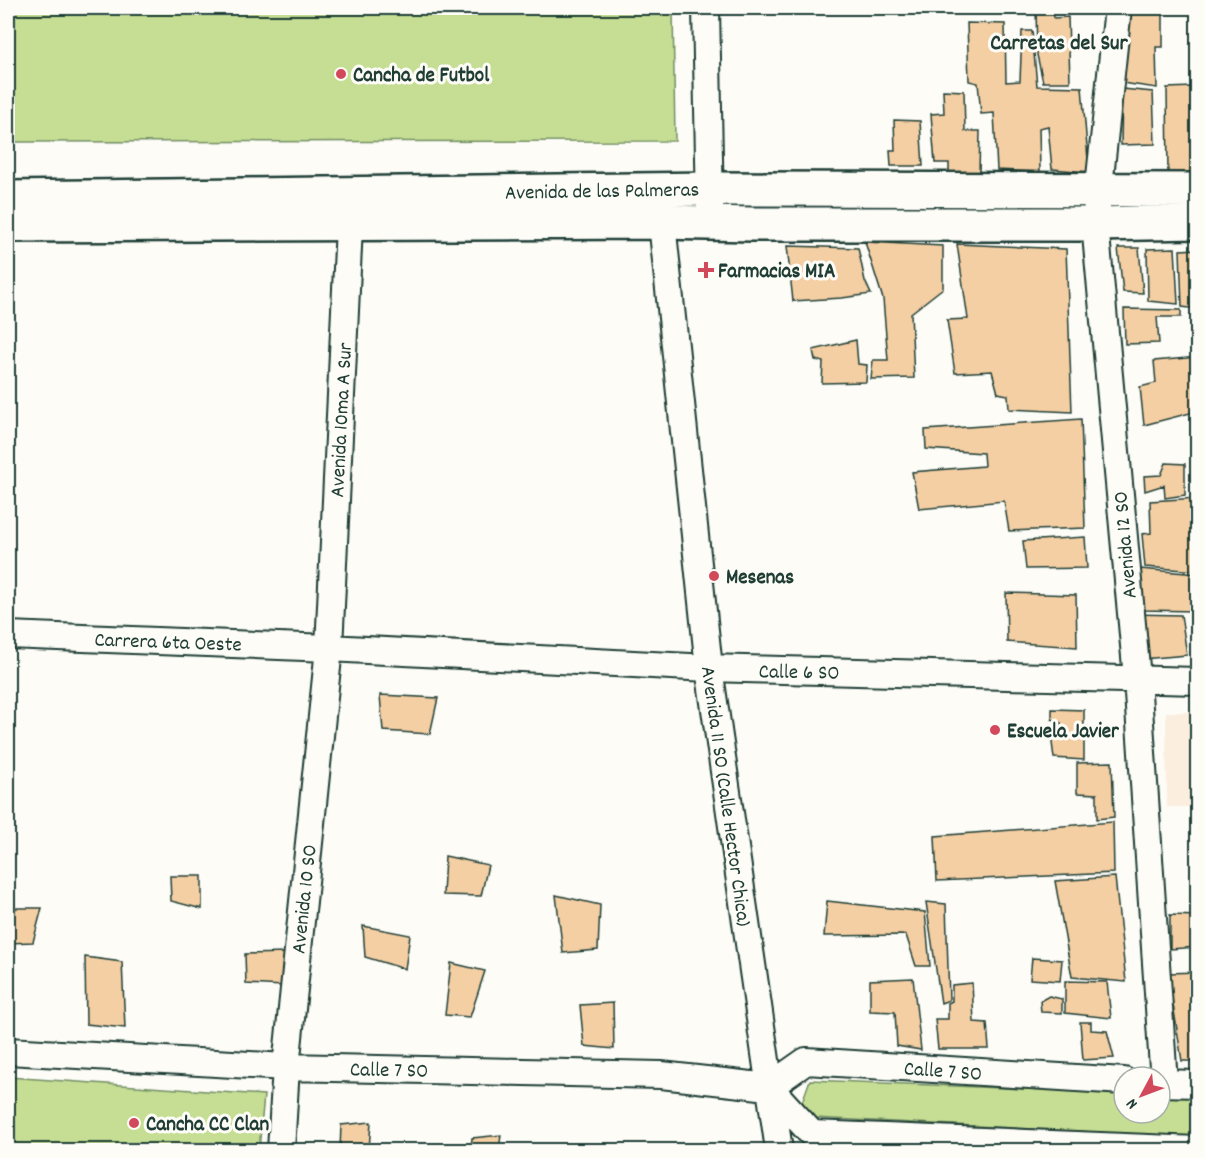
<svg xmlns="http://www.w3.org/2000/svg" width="1205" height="1158" viewBox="0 0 1205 1158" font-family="Dekko,sans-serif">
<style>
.built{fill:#fbeede}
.green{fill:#c6de94;stroke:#728e64;stroke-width:1.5}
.building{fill:#f5cfa4;stroke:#1f3d34;stroke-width:1.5}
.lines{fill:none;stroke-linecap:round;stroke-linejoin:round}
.street-casing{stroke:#1f3d34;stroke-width:30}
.secondary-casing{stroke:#1f3d34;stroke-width:38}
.street{stroke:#fdfcf7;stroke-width:26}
.secondary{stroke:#fdfcf7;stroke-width:33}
.poi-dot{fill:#d1495b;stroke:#fdfcf7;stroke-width:2}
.labels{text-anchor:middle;stroke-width:6;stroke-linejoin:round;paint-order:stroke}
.poi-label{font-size:21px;font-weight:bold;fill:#1f3d34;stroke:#fdfcf7;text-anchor:start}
.street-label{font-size:21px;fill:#1f3d34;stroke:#fdfcf7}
.neighbourhood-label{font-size:22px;font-weight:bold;fill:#1f3d34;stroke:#fdfcf7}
</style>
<rect width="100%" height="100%" fill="#fdfcf7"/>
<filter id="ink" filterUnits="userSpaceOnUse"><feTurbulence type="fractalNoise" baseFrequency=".0167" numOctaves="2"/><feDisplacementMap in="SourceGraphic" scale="12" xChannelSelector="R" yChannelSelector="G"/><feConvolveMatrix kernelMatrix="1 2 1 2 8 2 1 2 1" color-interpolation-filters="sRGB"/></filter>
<g filter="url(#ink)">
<path class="built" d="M1166 712H1197V807H1167Z"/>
<path class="green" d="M8 8H673L675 141 8 142Z
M8 1077 264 1095 259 1150H8Z
M810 1080 1124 1093V1113H1160V1095L1197 1097V1137L814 1118 802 1102Z"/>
<path class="building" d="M1036 8H1053L1054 18 1068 17 1070 82H1043L1037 55Z
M1123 8 1163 10V47H1156L1157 88 1115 82Z
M967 23 1005 24 1006 82 1020 81 1022 31H1032L1037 86 1082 87 1089 172 1052 169 1048 126 1039 128 1040 172 997 170 994 113 981 114 978 83 969 81Z
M1193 87 1196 175 1168 174 1167 88Z
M1122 89 1153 92 1155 144 1121 145Z
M943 90 964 91 965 131H980L979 173 949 174V163H935L931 114 944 113Z
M894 120 920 121 923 166H891L890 150H895Z
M865 242 943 246V288L911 313 914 378 871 379 873 360H888L883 299Z
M957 244 1066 249 1072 412 1009 409 1008 395 998 393 992 371 955 373 947 320 968 319Z
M787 246 858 248 865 281 871 294 842 298 793 301Z
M1118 248H1139L1143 293 1123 292Z
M1175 248 1178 304 1148 301 1147 249Z
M1198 249V309L1182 307 1180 250Z
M1124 309 1181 310V317H1157L1159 343 1125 344Z
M856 340 858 364 867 365 866 382 822 383 823 362 815 360 813 350Z
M1198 357V411L1144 425 1140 387 1156 383 1154 361Z
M1081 419 1085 528 1009 531 1004 501 919 509 912 472 984 466 983 453 926 449 925 430Z
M1166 463 1185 464V495L1165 498 1164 485 1145 491 1144 476 1161 475Z
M1198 498V571L1145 567 1142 534 1151 533 1150 501Z
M1085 537 1087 568 1026 569 1023 541Z
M1140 569 1197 574 1196 611 1142 610Z
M1006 593 1076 595 1077 647 1007 642Z
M1131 614 1181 615 1187 655 1142 659Z
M380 695 438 698 430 734 383 731Z
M1052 709 1084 710V760L1054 758 1051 735H1060L1061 723 1052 719Z
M1112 762 1114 817 1097 819V794L1077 793V763Z
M1113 822 1114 873 937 881 935 836Z
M445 856 488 865 481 896 443 895Z
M170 876H202V909L171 901Z
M1115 877 1126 982 1072 977 1055 881Z
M556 895 600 905 598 950 563 953Z
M827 901 925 912 930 966H916L906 935 824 936Z
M926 902 946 904 949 1000 941 1003Z
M8 908H42L33 942 8 943Z
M1170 915 1198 916V947L1170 949Z
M363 926 410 935 405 969 365 957Z
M286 953 283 986 246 984 245 954Z
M85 957 122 962 125 1028 86 1024Z
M1032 958 1062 960 1060 981 1030 979Z
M451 963 485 971 470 1017 445 1015Z
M1198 972V1061H1182L1168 973Z
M913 978 921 1050 897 1046 895 1012 870 1011V980Z
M1065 981 1107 982 1111 1018 1065 1013Z
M972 983 974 1022 987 1023 989 1049H938L935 1019H948V1003L952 1001V985Z
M1049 996 1062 999V1013L1041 1012 1040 1001Z
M613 1003 614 1049 584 1046 580 1005Z
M1080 1022H1091V1030L1107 1031 1114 1058 1083 1060Z
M371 1122 369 1150H340L341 1125Z
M501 1135 499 1150H471L472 1138Z
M571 1144 572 1150H551L552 1145Z"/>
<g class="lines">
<defs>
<path id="street" d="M706 8 710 208
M1118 8 1095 224 1137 678 1164 1083
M660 204 709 668 779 1150
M8 635 329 648 709 668 1198 681
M8 1051 286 1067 661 1075 769 1087 806 1061 1124 1081
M1160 1083 1198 1084
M769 1087 812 1134 1198 1150
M281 1150 286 1067 329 648 350 205"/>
<path id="secondary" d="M8 198 710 189 1198 190
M8 225 662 222 752 224H1095L1198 222"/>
</defs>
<use href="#street" class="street-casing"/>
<use href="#secondary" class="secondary-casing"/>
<use href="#street" class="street"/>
<use href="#secondary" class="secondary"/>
</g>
</g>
<g class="poi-dot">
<circle cx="341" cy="74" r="6"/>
<path d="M703 261h6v6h6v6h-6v6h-6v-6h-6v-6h6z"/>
<circle cx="714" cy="576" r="6"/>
<circle cx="995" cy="730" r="6"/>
<circle cx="134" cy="1123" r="6"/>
</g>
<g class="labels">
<g class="poi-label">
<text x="353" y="81">Cancha de Futbol</text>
<text x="718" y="277">Farmacias MIA</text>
<text x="726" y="583">Mesenas</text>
<text x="1007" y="737">Escuela Javier</text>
<text x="146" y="1130">Cancha CC Clan</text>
</g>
<g class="street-label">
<text transform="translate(602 190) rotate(-1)" y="7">Avenida de las Palmeras</text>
<text transform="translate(340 420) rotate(-87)" y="7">Avenida 10ma A Sur</text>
<text transform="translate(1124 545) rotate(-95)" y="7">Avenida 12 SO</text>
<text transform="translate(168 641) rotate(2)" y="7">Carrera 6ta Oeste</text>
<text transform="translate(799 671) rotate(1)" y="7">Calle 6 SO</text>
<text transform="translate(727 796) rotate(82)" y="7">Avenida 11 SO (Calle Hector Chica)</text>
<text transform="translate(303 899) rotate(-84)" y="7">Avenida 10 SO</text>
<text transform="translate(389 1069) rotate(1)" y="7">Calle 7 SO</text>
<text transform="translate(943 1070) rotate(4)" y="7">Calle 7 SO</text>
</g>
<g class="neighbourhood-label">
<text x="1059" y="49">Carretas del Sur</text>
</g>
</g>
<rect width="1205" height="1158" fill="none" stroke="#fdfcf7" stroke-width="30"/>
<rect x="15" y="15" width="1175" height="1128" fill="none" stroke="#1f3d34" stroke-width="2" filter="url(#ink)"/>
<g transform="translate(1142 1095) rotate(229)"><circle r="28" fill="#fdfcf7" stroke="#a4b0a9" stroke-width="1.5"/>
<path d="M0-4.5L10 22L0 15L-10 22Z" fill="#d1495b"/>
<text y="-9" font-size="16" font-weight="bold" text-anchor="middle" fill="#1f3d34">N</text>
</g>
</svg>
